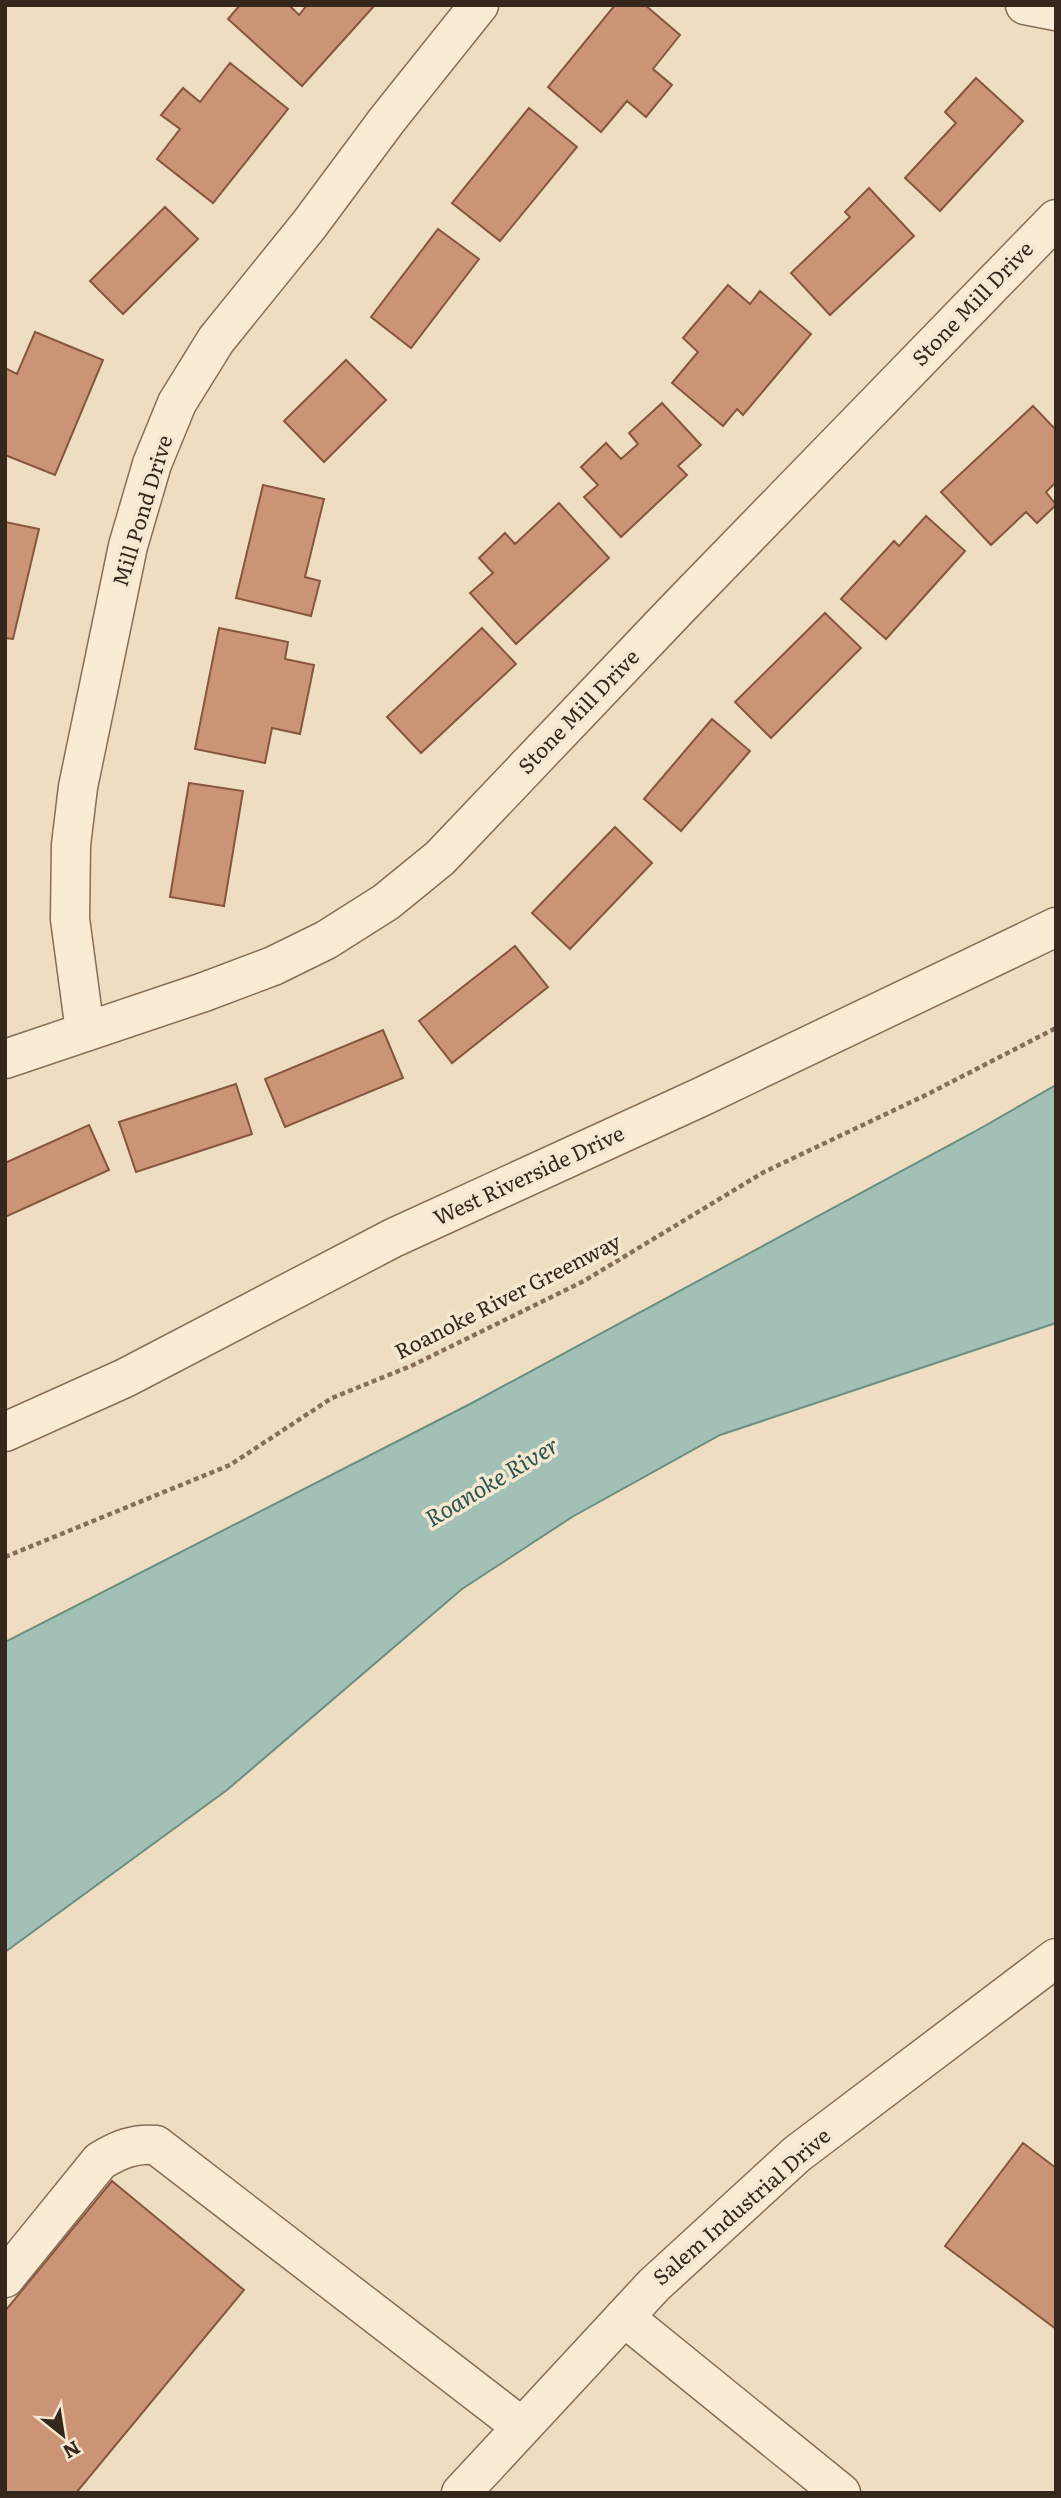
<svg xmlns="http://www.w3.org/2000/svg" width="1061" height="2498" viewBox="0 0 1061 2498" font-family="Literata,serif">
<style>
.water{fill:#a3c0b6;stroke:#6b8e83;stroke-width:2}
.building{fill:#cc9476;stroke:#86563e;stroke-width:2}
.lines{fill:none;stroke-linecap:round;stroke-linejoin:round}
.minor-casing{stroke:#876e58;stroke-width:41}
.path{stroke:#876e58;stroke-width:4.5;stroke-dasharray:5 3.5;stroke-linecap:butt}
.minor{stroke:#f9ebd4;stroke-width:38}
.labels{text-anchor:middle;stroke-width:7;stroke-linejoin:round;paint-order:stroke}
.street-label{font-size:21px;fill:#36271d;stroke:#f5e8d0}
.water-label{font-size:23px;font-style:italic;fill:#2c5651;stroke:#f5e8d0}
</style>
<rect width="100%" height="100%" fill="#eeddc0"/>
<path class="water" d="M1056 1085V1323L720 1435 572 1517 462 1589 227 1790 5 1952V1642L472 1403 974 1132Z"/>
<path class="building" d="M240 5H289L299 15 307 5H375L302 86 228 19Z
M615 5H645L680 35 653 69 672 85 646 117 627 101 601 132 548 87Z
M230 63 288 109 213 203 157 159 180 129 161 115 183 88 200 102Z
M976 78 1023 121 940 211 905 178 956 123 945 112Z
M529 108 577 147 500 241 452 203Z
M869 188 914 236 830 315 791 273 850 217 845 212Z
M165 207 198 239 123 314 90 281Z
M438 229 479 259 411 348 371 317Z
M728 285 750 304 760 291 811 334 743 415 737 409 723 426 672 383 698 352 683 338Z
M35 332 103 360 55 475 5 455V368L17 374Z
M346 360 386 400 324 462 284 421Z
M662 403 701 445 678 466 687 475 621 537 584 497 598 485 581 467 606 443 621 459 638 444 629 433Z
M1033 406 1056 430V482L1046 492 1056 505 1037 523 1026 512 991 545 941 492Z
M263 485 324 499 305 577 320 581 311 616 236 598Z
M559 503 609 558 516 644 470 593 493 573 479 558 505 533 515 544Z
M926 516 965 551 886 639 841 599 894 541 899 546Z
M5 522 39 529 13 639 5 638Z
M825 613 861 648 771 738 735 702Z
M219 628 288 642 285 659 314 665 300 734 272 728 265 763 195 749Z
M482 628 516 664 421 753 387 717Z
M712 719 750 751 681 831 644 799Z
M189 783 243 791 224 906 170 897Z
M615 827 652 863 570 949 532 913Z
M515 946 548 987 452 1063 419 1021Z
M383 1030 403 1078 285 1127 265 1079Z
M236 1084 252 1134 136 1172 119 1122Z
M89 1125 109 1170 5 1217V1163Z
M1023 2143 1056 2168V2329L945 2246Z
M112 2181 244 2290 76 2493H5V2311Z"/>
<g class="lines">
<defs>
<path id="minor" d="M1025 5 1056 11
M85 1031 70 919 71 845 78 787 128 546 152 464 177 403 216 340 309 225 387 120 479 5
M5 1059 204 992 273 966 326 940 386 902 440 858 679 607 1056 219
M5 1432 125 1378 393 1238 701 1097 1056 927
M5 2278 100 2161C118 2150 134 2143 156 2145L522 2427
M624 2317 841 2493
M461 2493 654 2285 797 2154 1056 1958"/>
</defs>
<use href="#minor" class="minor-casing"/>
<path class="path" d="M5 1557 230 1465 332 1398 411 1366 584 1281 764 1172 928 1094 1056 1028"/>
<use href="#minor" class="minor"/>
</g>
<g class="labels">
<g class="street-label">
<text transform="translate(973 304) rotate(-46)" y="7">Stone Mill Drive</text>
<text transform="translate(143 511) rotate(-73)" y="7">Mill Pond Drive</text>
<text transform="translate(579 712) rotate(-46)" y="7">Stone Mill Drive</text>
<text transform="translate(529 1176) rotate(-25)" y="7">West Riverside Drive</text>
<text transform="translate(508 1297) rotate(-27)" y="7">Roanoke River Greenway</text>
<text transform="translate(742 2207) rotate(-41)" y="7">Salem Industrial Drive</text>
</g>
<g class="water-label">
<text transform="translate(492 1482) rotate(-31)" y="8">Roanoke River</text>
</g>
</g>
<rect width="1061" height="2498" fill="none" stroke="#36271d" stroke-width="14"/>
<g transform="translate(63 2435) rotate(150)" stroke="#f5e8d0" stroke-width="5" paint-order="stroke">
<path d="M0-5L12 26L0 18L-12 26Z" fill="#36271d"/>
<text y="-10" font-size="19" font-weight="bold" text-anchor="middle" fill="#36271d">N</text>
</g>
</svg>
